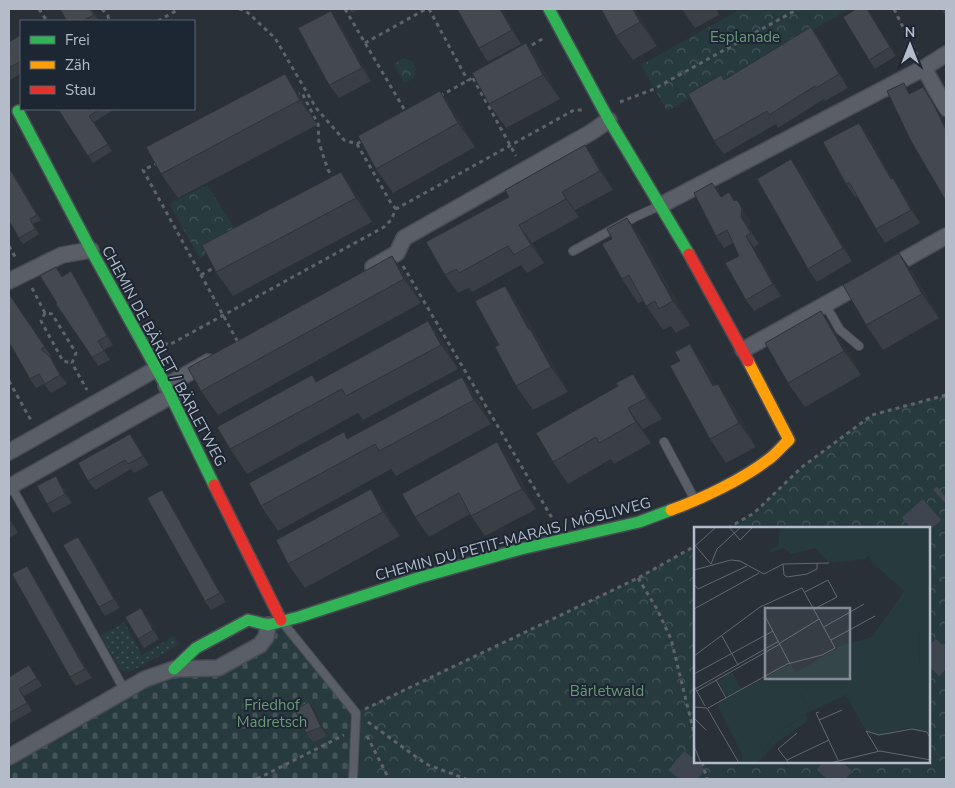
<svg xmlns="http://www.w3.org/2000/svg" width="955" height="788" viewBox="0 0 955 788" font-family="'Nunito Sans',sans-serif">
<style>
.grass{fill:url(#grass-dots)}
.forest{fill:url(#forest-crowns)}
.cemetery{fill:url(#cemetery-stones)}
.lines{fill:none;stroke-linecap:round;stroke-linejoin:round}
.highway-tunnel{stroke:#3f454e;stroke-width:28;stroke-dasharray:28 14;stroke-linecap:butt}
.lane-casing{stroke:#484c53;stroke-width:10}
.street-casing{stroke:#484c53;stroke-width:18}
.fast-casing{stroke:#484c53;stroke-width:14}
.slow-casing{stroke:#484c53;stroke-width:14}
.jam-casing{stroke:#484c53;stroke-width:14}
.path{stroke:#5d636a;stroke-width:3;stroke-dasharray:4 4;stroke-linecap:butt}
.lane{stroke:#5a5e66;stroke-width:8}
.street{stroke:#5a5e66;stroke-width:15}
.fast{stroke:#30b455;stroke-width:11}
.slow{stroke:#ff9f0a;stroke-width:11}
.jam{stroke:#e5322d;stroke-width:11}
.wall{fill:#3a3f45}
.shaded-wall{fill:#303338}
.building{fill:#444950;stroke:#303338}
.labels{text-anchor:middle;stroke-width:4;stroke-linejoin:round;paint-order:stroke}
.park-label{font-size:15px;fill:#6b9a76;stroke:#1d2633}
.street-label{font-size:15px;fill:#b4bcc9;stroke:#1d2633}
.inset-road{fill:none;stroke:#616872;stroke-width:1}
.view{fill:#848b96;fill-opacity:0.15;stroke:#848b96;stroke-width:2.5}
.inset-edge{fill:none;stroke:#b4bcc9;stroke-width:2.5}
</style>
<defs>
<pattern id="grass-dots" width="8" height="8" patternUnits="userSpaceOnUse" patternTransform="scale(1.25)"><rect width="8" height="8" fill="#273a3e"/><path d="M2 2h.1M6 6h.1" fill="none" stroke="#445559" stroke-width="1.8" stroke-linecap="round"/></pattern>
<pattern id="forest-crowns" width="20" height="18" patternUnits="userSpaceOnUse" patternTransform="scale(1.25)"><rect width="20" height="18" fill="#273a3e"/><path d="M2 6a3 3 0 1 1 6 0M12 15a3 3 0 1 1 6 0" fill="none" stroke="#445559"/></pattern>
<pattern id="cemetery-stones" width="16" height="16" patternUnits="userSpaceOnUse" patternTransform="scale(1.25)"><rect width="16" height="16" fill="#273a3e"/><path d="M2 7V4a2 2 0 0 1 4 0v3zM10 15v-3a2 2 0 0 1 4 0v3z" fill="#445559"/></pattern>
</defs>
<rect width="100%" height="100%" fill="#2a3038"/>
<path class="grass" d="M127 621 126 625 142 655 174 636 178 642 177 646 130 672 120 670 101 635Z"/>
<path class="forest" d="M741 9H850L667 111 641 65Z
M403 58 412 61 416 69 414 78 404 83 394 64Z
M207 185 238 234 200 258 169 204Z
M946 395V779H364L356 713 638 578 695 546V762H929V528H728L754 513 802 467 872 415Z"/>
<path class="cemetery" d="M281 620 356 713 364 779H9V757L145 679 218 668Z"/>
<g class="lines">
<path class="highway-tunnel" d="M911 528 946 497
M929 667 946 648
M679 779 695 760
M827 779 842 762"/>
<defs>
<path id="lane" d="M573 251 635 217 659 206
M825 304 840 330 859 346
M664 442 695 500
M10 484 125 691
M284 624 356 713 353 779"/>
<path id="street" d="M924 68 946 108
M661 205 924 68 946 54
M373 267 397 253 404 238 590 133 609 120
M886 270 946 236
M9 281 62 255 91 250
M743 350 864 283
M166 386 208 362
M9 452 156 369
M9 487 171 396
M9 757 145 679 174 669 218 668 260 645 266 637 268 625"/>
<path id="fast" d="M549 9 609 120 689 254
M18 111 91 250 166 386 214 485
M174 669 196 648 248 620 268 625 299 617 418 578 521 549 639 522 671 510"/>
<path id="slow" d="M671 510C702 499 743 479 769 459 776 454 782 446 789 440L748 361"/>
<path id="jam" d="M689 254 748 361
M214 485 281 620"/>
</defs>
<use href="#lane" class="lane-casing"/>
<use href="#street" class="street-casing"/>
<use href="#fast" class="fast-casing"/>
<use href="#slow" class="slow-casing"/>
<use href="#jam" class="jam-casing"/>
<path class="path" d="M39 9 47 21
M102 9 108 16 109 21
M239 9 246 11 275 38 316 108 344 140 357 144 363 140
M345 9 407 114
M429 9 468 81
M894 9 917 55
M158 21 179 9
M365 43 426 9
M525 49 544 38
M473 78 516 156
M296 95 302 93 318 124 319 143 328 170 333 178
M440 96 476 76
M620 102 654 89 798 9
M357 144 391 203 396 209
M158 163 143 170 239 344
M9 246 17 260
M403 266 555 523
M201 275 217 266
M32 288 45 313 52 314 76 353 72 363 87 390
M45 313 41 321 63 361 72 363
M164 343 169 345 384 227 391 220 396 209 574 110H583
M9 381 32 422
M728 528 754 513 802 467 872 415 946 395
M638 578 657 609 671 639 695 737
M365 709 638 578 695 546
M368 722 426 764 466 779
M367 736 389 779
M702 762 707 779
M257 779 344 735"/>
<use href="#lane" class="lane"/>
<use href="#street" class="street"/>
<use href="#fast" class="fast"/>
<use href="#slow" class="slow"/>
<use href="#jam" class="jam"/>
</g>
<path class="wall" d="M60 9H92L99 21H67Z
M349 9H359L352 13Z
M457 9H502L521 44 488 62 479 48Z
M636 9 657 46 633 60 616 36Z
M682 9H716L719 15 695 28Z
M856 9H868L896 56 875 69 869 60Z
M941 9H946V17Z
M340 24 371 81 339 98 329 85Z
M21 35V73L9 81V42Z
M821 40 848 88 825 101 824 99 778 128 776 124 724 154 714 141 725 80Z
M526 43 543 68 560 99 506 128 489 104Z
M302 98 317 125 178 198 161 174Z
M59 109H115L94 122 112 151 93 163Z
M457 115 475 147 393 193 376 169Z
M869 136 892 178 902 191 920 223 885 243 876 229 857 196 855 197 846 184Z
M585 145 598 163 613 190 575 210 579 217 532 243 544 263 527 273 521 265 472 292 469 288 458 293 445 275Z
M9 167 41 220 33 224 39 234 23 244 19 238Z
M801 172 852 261 817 282 808 269Z
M729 192 735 201 737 200 750 220 749 228 759 244 754 247 781 296 754 311 746 300 739 256 733 243 724 248 716 236 721 197Z
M358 196 372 222 233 296 216 272Z
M627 218 644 242 690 325 676 333 671 326 663 330 643 301 638 303 622 279 612 239Z
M899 253 916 277 939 318 883 350 866 325Z
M392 256 409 280 421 303 218 415 201 391Z
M71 271 77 280 113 345 104 350 110 360 98 366 56 304 57 303 63 276Z
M505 286 522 310 539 341 547 353 568 392 533 410 516 386 499 345Z
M9 294 51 356 50 357 56 366 67 384 51 393 44 384 36 388 30 379Z
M821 311 837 335 861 375 805 407 788 383Z
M428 321 445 345 458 369 363 420 358 413 247 474 230 449 312 375 317 382Z
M707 368 716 385 735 408 756 447 726 463 710 439Z
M633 374 648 395 662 419 643 429 651 443 614 464 611 459 568 484 553 462 618 386Z
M462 377 479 401 491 424 396 476 391 469 278 531 261 506 348 439Z
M497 442 511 462 536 509 485 536 470 514 429 537 415 517Z
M137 443 149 465 134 473 131 469 95 490 88 481Z
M62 485 72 503 53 513 47 504Z
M371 489 387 513 400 536 305 588 288 564Z
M168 499 226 602 211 610 205 601Z
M9 516 18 533 9 538Z
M85 546 120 608 105 616 99 607Z
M27 566 33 575 92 678 76 686 70 677Z
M147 617 159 639 144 648 138 639Z
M29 665 42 686 24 696 32 711 9 724V677Z
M316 711 327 736 313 742 306 733Z"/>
<path class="shaded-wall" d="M90 9H92L99 21 94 15Z
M500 9H502L521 44 512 30Z
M633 9H636L657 46 640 22Z
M867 9 871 13 896 56 890 47Z
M331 11 340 24 371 81 362 68Z
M811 27 821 40 848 88 839 74Z
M526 43 543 68 560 99 543 75Z
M285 74 302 98 317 125 300 100Z
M923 87 942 116 946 126V130Z
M440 91 457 115 475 147 458 123Z
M859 123 869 136 900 192 891 179Z
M585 145 598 163 613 190 600 171Z
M791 159 801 172 852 261 843 248Z
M341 172 358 196 372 222 356 198Z
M893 178 902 191 920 223 911 210Z
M562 192 575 210 579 217 566 199Z
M729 192 737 204V200L750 220 749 228 759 244 741 217Z
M627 218 644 242 690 325 673 301Z
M519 225 532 243 544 263 531 245Z
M746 236 754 247 781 296 773 284Z
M899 253 916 277 939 318 922 294Z
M392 256 409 280 421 303 404 279Z
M71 271 77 280 113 345 107 336Z
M505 286 522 310 539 341 547 353 568 392 551 367 529 330Z
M821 311 837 335 861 375 844 351Z
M428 321 445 345 458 369 441 345Z
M690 344 707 368 730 410 713 386Z
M50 357 56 366 67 384 60 375Z
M633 374 648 395 662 419 647 398Z
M462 377 479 401 491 424 474 400Z
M718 384 735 408 756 447 739 423Z
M628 408 643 429 651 443 636 422Z
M130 434 137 443 149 465 143 456Z
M497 442 511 462 536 509 522 489Z
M56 476 62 485 72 503 65 494Z
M371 489 387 513 400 536 383 512Z
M162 490 168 499 226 602 220 593Z
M9 516 18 533 9 518Z
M78 537 85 546 120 608 114 599Z
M27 566 33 575 92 678 85 669Z
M141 608 147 617 159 639 153 630Z
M19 689 24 696 32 711 27 703Z
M309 702 316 711 327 736 321 727Z"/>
<path class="building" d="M60 9H90L94 15 82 21H67Z
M457 9H500L512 30 479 48Z
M601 9H633L640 22 616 36Z
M856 9H867L890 47 869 60 843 17Z
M331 11 362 68 329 85 298 28Z
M811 27 839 74 816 88 815 86 769 115 767 111 714 141 688 94 721 75 724 80Z
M21 35V61L9 68V42Z
M526 43 543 75 489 104 472 73Z
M285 74 300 100 161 174 146 147Z
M904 83 909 94 923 87 935 107 946 130V201L911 141 887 91Z
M440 91 458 123 376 169 358 136Z
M58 109H100L89 116 108 144 88 156Z
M859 123 891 179 893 178 911 210 876 229 849 182 846 184 823 142Z
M585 145 600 171 562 192 566 199 519 225 531 245 514 255 508 246 459 273 456 269 445 275 426 242 509 197 505 190Z
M791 159 843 248 808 269 757 179Z
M9 168 37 215 30 219 35 229 19 238 9 221Z
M341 172 356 198 216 272 202 245Z
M712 183 721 197 729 192 734 201 737 200 742 208 741 217 751 233 746 236 773 284 746 300 725 263 739 256 727 230 716 236 694 193Z
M627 218 673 301 659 309 655 301 646 306 629 275 622 279 602 244 612 239 607 229Z
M899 253 922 294 866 325 843 285Z
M392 256 404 279 201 391 188 368Z
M56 267 62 277 71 271 107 336 98 341 104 351 92 357 56 304 57 303 40 276Z
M505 286 529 330 530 329 551 367 516 386 495 347 499 345 475 301Z
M9 294 45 347 41 349 50 357 60 375 45 384 39 374 30 379 9 342Z
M821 311 844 351 788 383 765 343Z
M428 321 441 345 346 396 342 389 230 449 217 427 312 375 316 382Z
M690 344 713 386 718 384 739 423 710 439 670 366 680 361 675 352Z
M633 374 647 398 628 408 636 422 599 443 596 437 553 462 536 433 618 386 616 383Z
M462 377 474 400 379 451 375 444 261 506 249 483 344 432 347 439Z
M130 434 143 456 128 464 125 460 88 481 78 463Z
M497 442 522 489 471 516 459 493 415 517 402 494Z
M56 476 65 494 47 504 37 486Z
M371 489 383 512 288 564 276 540Z
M162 490 220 593 205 601 147 498Z
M9 518 12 524 9 526Z
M78 537 114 599 99 607 63 545Z
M27 566 85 669 70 677 12 574Z
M141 608 153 630 138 639 125 617Z
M29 665 37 678 19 689 27 703 9 713V677Z
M309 702 321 727 306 733 295 710Z"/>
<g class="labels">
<g class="park-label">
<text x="745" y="42">Esplanade</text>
<text x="607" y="696">Bärletwald</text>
<text x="272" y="710">Friedhof<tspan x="272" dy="17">Madretsch</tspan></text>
</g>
<g class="street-label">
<text transform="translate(164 356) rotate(62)" y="5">CHEMIN DE BÄRLET / BÄRLETWEG</text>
<text transform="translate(513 539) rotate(-15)" y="5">CHEMIN DU PETIT-MARAIS / MÖSLIWEG</text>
</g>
</g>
<g transform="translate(694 527)">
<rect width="236" height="236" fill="#2a3038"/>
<path d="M236 102V138H226L225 105Z" fill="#273a3e"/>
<path d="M86 0H236V102L225 106 226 137 236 138V205L211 201 185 208 172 204 152 168 111 187 114 194 83 215 65 235 79 210 116 183 103 162V145L149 118 178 110 210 64 177 34 174 28 172 32 135 36 121 21 97 27 90 21 77 26 75 24 84 18Z" fill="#273a3e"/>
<path d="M96 137 103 145V162L116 183 79 210 64 236H46L48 227 23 177Z" fill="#273a3e"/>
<path d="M38 145 47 162 33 170 24 154Z" fill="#273a3e"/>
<path class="inset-road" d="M35 0 46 13 59 0M0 17 17 37M0 20 22 0M17 37 23 22 47 0M89 37 90 48 93 50 113 47 123 42V36M0 43 37 33 46 34 70 47 89 37 135 36M0 57 4 62 53 39M111 65 134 53 143 70 120 82M0 82 65 46M72 91 96 137M130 100 170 77M28 109 44 138M137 113 181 89M86 116 125 92M0 129 66 80 108 61 141 121 128 128 93 137 14 181M0 147 79 104M22 153 32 171M0 159 11 179M1 162 85 114M3 164 86 117M0 180 13 181 45 236M125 185 122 186 144 233M0 191 12 203M125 193 148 183M172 204 185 208 218 202 233 205 237 213M172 204 184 224M0 219 7 236M84 222 103 206M84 222 95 236M93 233 135 213M136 236 186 224 237 233"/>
<path class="view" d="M71 81H156V152H71Z"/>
<rect width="236" height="236" class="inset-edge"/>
</g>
<rect width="955" height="788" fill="none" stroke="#b4bcc9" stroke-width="20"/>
<rect x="20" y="20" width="175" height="90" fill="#1d2633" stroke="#59626f"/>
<rect x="30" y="36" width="25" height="8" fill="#30b455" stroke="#59626f"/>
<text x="65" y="45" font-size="15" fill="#b4bcc9">Frei</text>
<rect x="30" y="61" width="25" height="8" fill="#ff9f0a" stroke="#59626f"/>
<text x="65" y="70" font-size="15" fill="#b4bcc9">Zäh</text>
<rect x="30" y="86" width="25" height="8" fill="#e5322d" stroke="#59626f"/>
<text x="65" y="95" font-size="15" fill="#b4bcc9">Stau</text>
<g transform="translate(910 45)" stroke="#1d2633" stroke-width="4" paint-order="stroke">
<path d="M0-4L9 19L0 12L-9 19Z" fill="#b4bcc9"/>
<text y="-8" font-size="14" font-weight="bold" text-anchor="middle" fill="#b4bcc9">N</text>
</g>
</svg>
